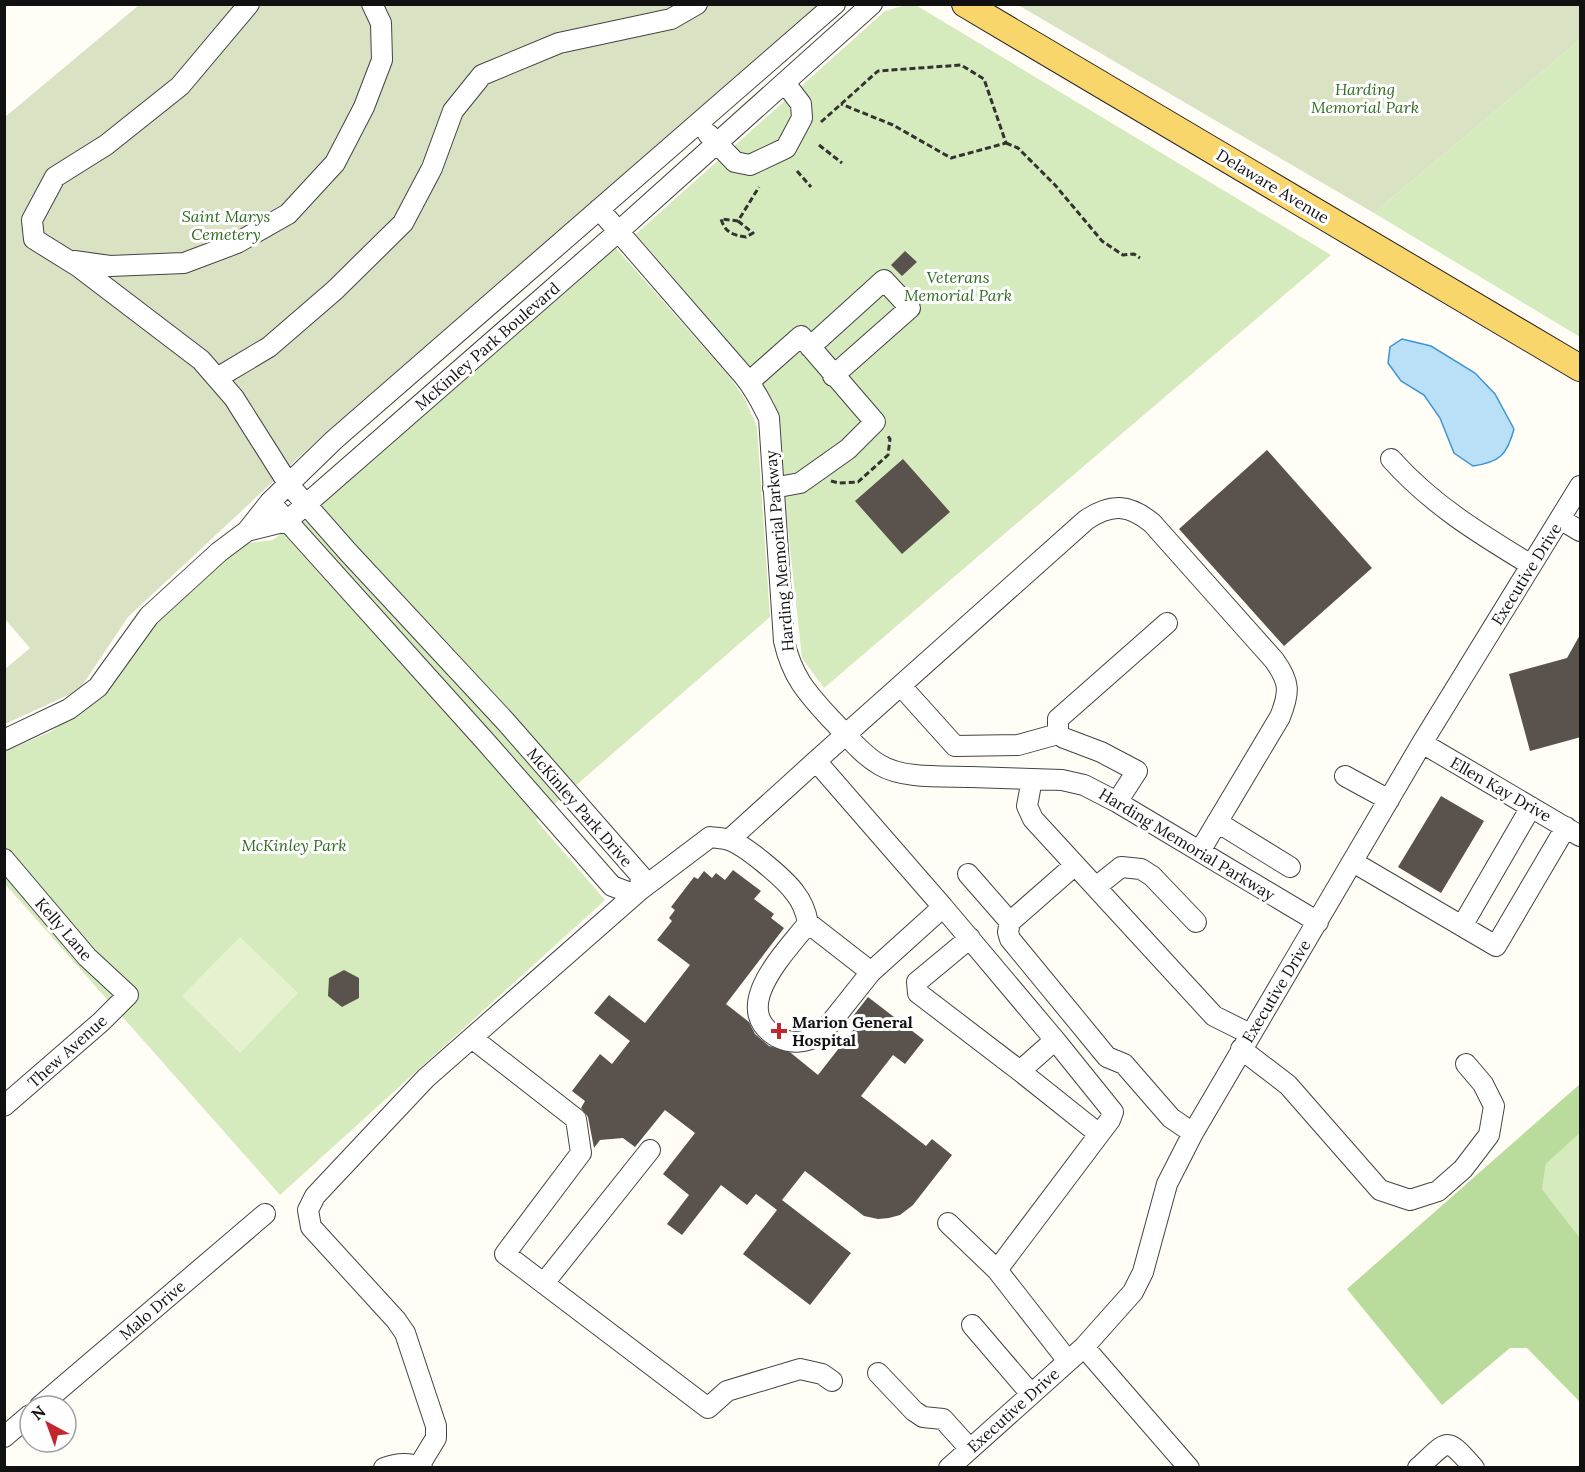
<svg xmlns="http://www.w3.org/2000/svg" width="1585" height="1472" viewBox="0 0 1585 1472" font-family="Lora,serif">
<style>
.green{fill:#d5ebbd}
.forest{fill:#b9dc9c}
.cemetery{fill:#d9e3c4}
.pitch{fill:#e6f2cf}
.water{fill:#b9e0f7;stroke:#3f96cf;stroke-width:1.5}
.building{fill:#5a524d}
.lines{fill:none;stroke-linecap:round;stroke-linejoin:round}
.minor-casing{stroke:#444;stroke-width:22}
.major-casing{stroke:#222;stroke-width:28}
.path{stroke:#333;stroke-width:3;stroke-dasharray:6 3;stroke-linecap:butt}
.minor{stroke:#fff;stroke-width:20}
.major{stroke:#f9d66b;stroke-width:26}
.poi-dot{fill:#c4262e;stroke:#fff;stroke-width:2}
.labels{text-anchor:middle;stroke-width:6;stroke-linejoin:round;paint-order:stroke}
.park-label{font-size:16px;font-style:italic;fill:#2f6b1f;stroke:#fff}
.street-label{font-size:16px;fill:#111;stroke:#fff}
.poi-label{font-size:16px;font-weight:bold;fill:#111;stroke:#fff;text-anchor:start}
</style>
<rect width="100%" height="100%" fill="#fffdf5"/>
<path class="green" d="M914 4 1331 255 824 688 802 658 774 402 750 367 636 234 885 11 906 5Z
M1580 40V337L1374 213Z
M616 248 729 376 745 399 757 427 770 617 536 820 605 900 280 1195 5 884 4 752 52 731 107 690 159 620 214 567 247 543 273 540 333 495Z
M1580 1133V1238L1542 1189 1546 1164Z"/>
<path class="forest" d="M1580 1084V1133L1546 1164 1542 1189 1580 1238V1402L1527 1348H1510L1442 1405 1347 1289Z"/>
<path class="cemetery" d="M139 5H821L325 433 128 617 79 690 5 724 4 670 30 648 4 618 5 117Z
M1018 5H1580V40L1374 213Z"/>
<path class="pitch" d="M240 937 298 993 240 1053 182 996Z"/>
<path class="water" d="M1402 339 1431 346 1475 373 1495 394 1514 429C1507 455 1500 462 1473 466L1454 453 1440 418 1424 395 1401 381 1388 363 1390 347Z"/>
<path class="building" d="M905 251 917 262 902 276 891 265Z
M1267 450 1372 568 1284 646 1179 529Z
M903 459 950 512 902 554 855 501Z
M1581 633V737L1530 751 1509 674 1567 658Z
M1441 796 1484 821 1441 893 1398 867Z
M733 870 761 891 754 899 774 914 771 918 784 928 726 1004 749 1022 755 1034 769 1046 791 1053 818 1075 857 1025 850 1020 868 997 924 1040 905 1064 893 1055 861 1096 926 1146 932 1139 952 1155 913 1205 900 1215 889 1218 878 1219 864 1216 805 1171 782 1200 851 1253 810 1305 743 1254 777 1210 756 1194 747 1205 721 1185 682 1235 667 1224 689 1195 663 1174 695 1133 665 1110 635 1147 623 1138 600 1140 594 1148 588 1117 581 1108 585 1101 572 1091 600 1054 612 1064 630 1041 594 1013 609 995 645 1023 690 965 657 940 672 921 669 918 675 910 671 907 694 877 698 879 704 871 712 878 716 873 725 880Z
M344 970 359 978V998L342 1007 328 996 329 978Z"/>
<g class="lines">
<defs>
<path id="minor" d="M249 4 180 86 106 145 55 177 32 220 34 239 79 267 201 360 234 398 289 485 348 552 506 722 641 876 640 890 628 892 612 886 485 741 270 502
M708 134 735 162 750 165 786 148 802 118 801 104 785 83
M599 209 743 375C754 388 761 402 769 418L784 641C792 676 806 692 830 718 846 734 861 754 880 765 903 779 944 776 971 777 1001 778 1032 779 1062 780L1084 785 1117 802 1318 922
M74 261 110 266 184 263 237 243 288 214 335 163 364 107 382 60 381 23 372 4
M810 347 884 280 910 308 833 376
M217 378 269 347 335 290 403 223 432 168 453 111 482 75 559 43 671 19 697 4
M749 382 801 336 875 422 848 449 800 483 773 488
M1391 459C1432 505 1480 534 1531 565
M1560 519 1580 531
M247 531 287 521 619 231 872 4
M901 686 955 746 1018 745 1058 734 1064 738 1101 752 1137 771 1117 802
M1058 734V719L1167 623
M4 740 69 709 98 687 149 616 219 552 247 531 270 502 334 440 835 4
M1422 743 1580 836
M816 761 1086 520C1111 503 1129 504 1152 523L1274 660C1290 682 1290 692 1280 717L1200 851
M1345 776 1389 800
M1032 779 1027 806 1033 819 1214 1016 1250 1034
M1217 822 1290 867
M729 840 816 761 943 907 871 972
M4 859 87 957 128 995 101 1022 4 1106
M1353 862 1496 946 1566 827
M968 874 1010 922 1008 932 1010 939 1107 1057 1124 1064 1171 1118 1193 1133
M1096 887 1121 867 1141 869 1152 876 1196 922
M943 907 1055 1040 1020 1071 918 993 917 982 970 938
M1010 922 1075 865
M808 923 871 972 821 1035C806 1042 792 1045 777 1037 727 1008 788 950 808 923Z
M1462 926 1531 807
M472 1038 576 1119 581 1153 505 1254 708 1408 727 1391 800 1369 822 1374 832 1381
M1241 1049 1288 1085 1380 1190 1410 1200 1438 1191 1463 1169 1489 1135 1494 1106 1483 1084 1466 1064
M1020 1071 1099 1134
M948 1223 997 1270 1068 1361
M997 1270 1110 1120 1113 1112 1055 1040
M544 1283 650 1150
M972 1325 1031 1394
M1084 1347 1189 1468
M878 1373 914 1411 923 1417 943 1419 970 1449
M40 1406 265 1214
M4 1437 30 1415
M419 1466 436 1438V1426L405 1333 396 1320 311 1227 308 1210 315 1196 426 1078 640 890 710 837C716 838 723 838 729 840 745 845 785 879 795 893 803 903 806 912 808 923
M384 1468C397 1463 409 1462 422 1468
M949 1468 1084 1347 1133 1292 1143 1272 1167 1184 1193 1133 1422 743 1580 486
M1418 1468C1449 1440 1445 1435 1474 1468"/>
<path id="major" d="M965 4 1580 368"/>
</defs>
<use href="#minor" class="minor-casing"/>
<use href="#major" class="major-casing"/>
<path class="path" d="M821 122 878 71 961 65 984 79 1006 143 951 158 893 125 841 104
M1006 143 1018 148 1055 185 1102 241 1123 255 1134 254 1140 258
M819 145 842 163
M797 171 811 187
M738 221 753 233 746 237C732 235 725 232 721 219L738 221 759 187
M831 481 839 483 858 482 888 455 890 439 887 435"/>
<use href="#minor" class="minor"/>
<use href="#major" class="major"/>
</g>
<path class="poi-dot" d="M776 1022h6v6h6v6h-6v6h-6v-6h-6v-6h6z"/>
<g class="labels">
<g class="park-label">
<text x="1365" y="95">Harding<tspan x="1365" dy="18">Memorial Park</tspan></text>
<text x="226" y="222">Saint Marys<tspan x="226" dy="18">Cemetery</tspan></text>
<text x="958" y="283">Veterans<tspan x="958" dy="18">Memorial Park</tspan></text>
<text x="294" y="851">McKinley Park</text>
</g>
<g class="street-label">
<text transform="translate(1273 186) rotate(31)" y="6">Delaware Avenue</text>
<text transform="translate(487 346) rotate(-41)" y="6">McKinley Park Boulevard</text>
<text transform="translate(779 551) rotate(-95)" y="6">Harding Memorial Parkway</text>
<text transform="translate(1526 574) rotate(-58)" y="6">Executive Drive</text>
<text transform="translate(1501 789) rotate(30)" y="6">Ellen Kay Drive</text>
<text transform="translate(580 807) rotate(49)" y="6">McKinley Park Drive</text>
<text transform="translate(1187 844) rotate(31)" y="6">Harding Memorial Parkway</text>
<text transform="translate(64 929) rotate(49)" y="6">Kelly Lane</text>
<text transform="translate(1276 991) rotate(-59)" y="6">Executive Drive</text>
<text transform="translate(67 1051) rotate(-42)" y="6">Thew Avenue</text>
<text transform="translate(152 1310) rotate(-41)" y="6">Malo Drive</text>
<text transform="translate(1013 1410) rotate(-42)" y="6">Executive Drive</text>
</g>
<g class="poi-label">
<text x="792" y="1028">Marion General<tspan x="792" dy="18">Hospital</tspan></text>
</g>
</g>
<rect width="1585" height="1472" fill="none" stroke="#111111" stroke-width="12"/>
<g transform="translate(48 1424) rotate(319)"><circle r="28" fill="#ffffff" stroke="#a0a0a0" stroke-width="1.5"/>
<path d="M0-4.5L10 22L0 15L-10 22Z" fill="#c4262e"/>
<text y="-9" font-size="16" font-weight="bold" text-anchor="middle" fill="#111111">N</text>
</g>
</svg>
